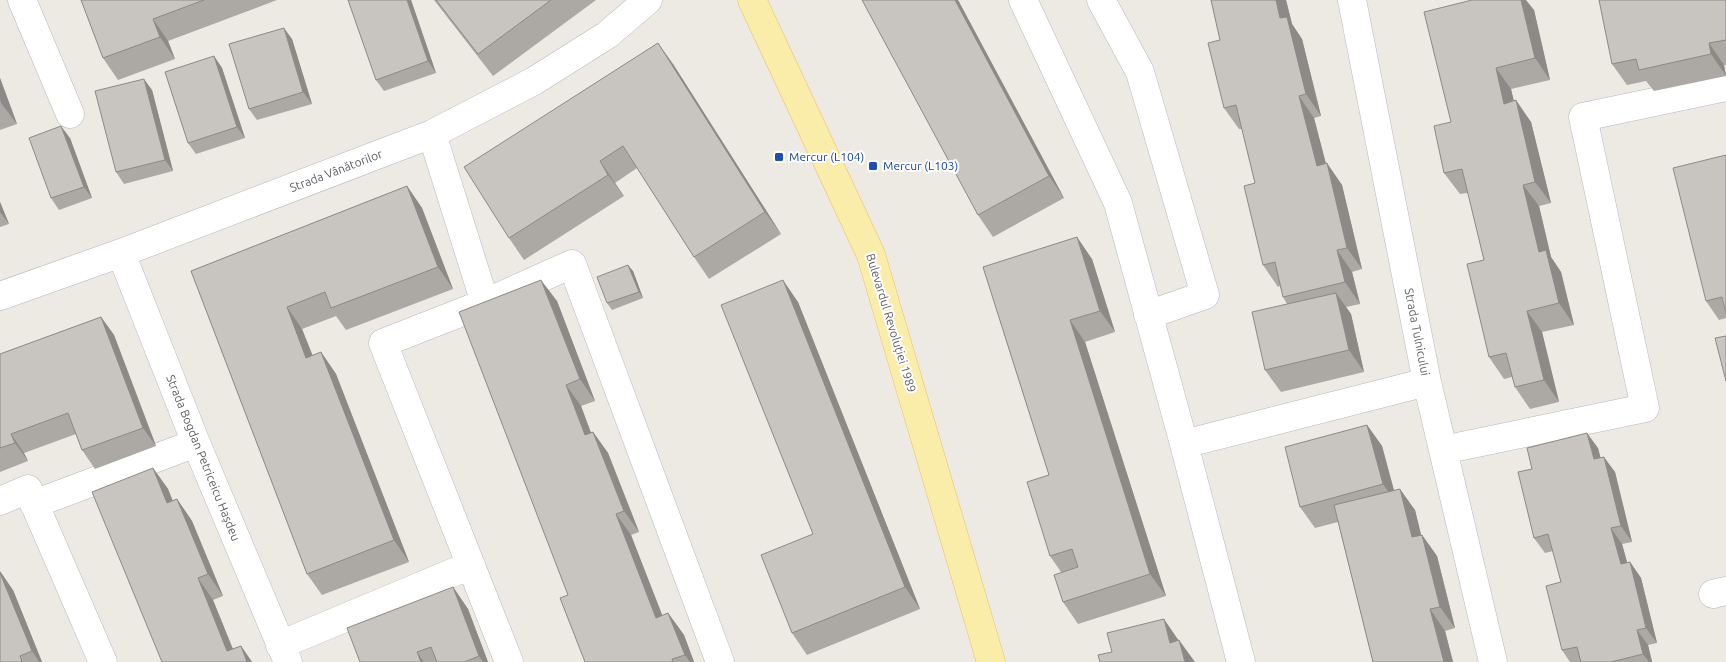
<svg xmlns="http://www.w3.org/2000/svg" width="1726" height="662" viewBox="0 0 1726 662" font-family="Ubuntu,sans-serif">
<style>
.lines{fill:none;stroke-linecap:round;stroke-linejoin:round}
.minor-casing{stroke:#b4b8bc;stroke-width:29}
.major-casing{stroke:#e9c05e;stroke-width:29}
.minor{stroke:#fff;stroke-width:28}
.major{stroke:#faeca9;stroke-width:28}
.wall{fill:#aca9a4}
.shaded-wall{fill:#8c8986}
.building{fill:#c8c4bf;stroke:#8c8986}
.transit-dot{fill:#1a4fb4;stroke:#fff;stroke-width:2}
.labels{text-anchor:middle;stroke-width:4;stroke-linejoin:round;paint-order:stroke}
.transit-label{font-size:12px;fill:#164399;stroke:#fff;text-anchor:start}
.street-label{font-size:12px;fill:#5a5e62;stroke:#fff}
</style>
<rect width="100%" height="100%" fill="#eceae2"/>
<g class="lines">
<defs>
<path id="minor" d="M22 0 70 114
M1023 0 1118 203 1184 444 1241 662
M1101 0 1140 72 1205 295 1148 315
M1352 0 1427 382 1493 662
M432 134 485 303
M121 253 196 443 288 662
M0 296 121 253 432 134 534 81 607 35 648 0
M1184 444 1427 382
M1443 450 1645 408 1583 117 1726 87
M0 501 28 489 103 662
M34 504 196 443
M1713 594 1726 591
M280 645 471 565
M509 662 383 343 485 303 572 264 720 662"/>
<path id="major" d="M752 0 871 255 991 662"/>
</defs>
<use href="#minor" class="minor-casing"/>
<use href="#major" class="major-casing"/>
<use href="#minor" class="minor"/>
<use href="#major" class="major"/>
</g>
<path class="wall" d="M81 0H277L168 41 175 59 118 80 103 58Z
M411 0 436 73 384 91 376 80Z
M434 0H596L493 76Z
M958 0 1064 198 993 237 978 215Z
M1211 0H1286L1292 24 1302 39 1321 116 1314 118 1326 164 1342 185 1362 269 1352 272 1360 304 1346 307 1351 314 1364 372 1281 392 1265 370 1287 304 1283 297 1280 286 1278 287 1263 265 1255 183 1242 129H1239L1224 108 1220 40Z
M1726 0V65H1724L1726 76 1654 91 1646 81 1627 85 1612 64Z
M1534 10 1550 80 1511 89 1514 101 1531 122 1551 203 1539 206 1551 257 1561 272 1574 325 1542 332 1559 402 1530 409 1515 387 1512 377 1504 379 1489 357 1484 260 1468 193 1460 194 1444 173 1451 122Z
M292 39 312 104 257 120 249 109Z
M214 56 222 68 245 138 196 154 188 143Z
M673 64 781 234 709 279 694 257 637 168 615 183 624 196 524 260 509 238Z
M0 78 17 124 0 130Z
M152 90 173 171 124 184 116 172Z
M70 138 92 198 59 210 51 198Z
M1726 155V318L1719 320 1706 301Z
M407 186 422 208 453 289 346 330 336 316 302 329 313 356 321 352 336 374 409 562 322 595 307 574 191 271Z
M0 202 9 224 0 227Z
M1092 259 1115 332 1085 342 1166 596 1078 624 1063 602 1061 572 1050 556 1049 475 983 267Z
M633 271 643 298 612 310 607 303Z
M557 301 595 401 581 406 591 433 593 432 608 453 639 532 631 535 662 616 668 613 684 635 694 662H585L568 595Z
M798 302 920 609 807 655 792 633 813 534Z
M101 317 114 335 156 446 95 469 82 450 76 434 24 453 28 461 0 472V354Z
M1367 425 1382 446 1394 490 1415 510 1421 535H1422L1437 556 1455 628 1445 631 1453 662H1373L1338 522 1315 528 1300 507Z
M1598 448 1600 457 1615 472 1632 542 1622 544 1627 562H1630L1641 578 1657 643 1648 645 1652 662H1570L1562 650 1561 582 1553 551 1545 553 1534 538 1532 469Z
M153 468 168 489 173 501 177 499 192 521 223 596 213 600 233 649 241 646 252 662H162Z
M453 587 468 609 488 662H360Z
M13 590 42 662H0Z"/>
<path class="shaded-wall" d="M407 0H411L436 73 428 61Z
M955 0H958L1064 198 1049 176Z
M1276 0H1286L1292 24 1302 39 1321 116 1306 94 1280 18Z
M1521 0H1526L1534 10 1550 80 1535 58Z
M153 19 168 41 175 59 160 37Z
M284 28 292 39 312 104 303 92Z
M658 43 673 64 781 234 765 212Z
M1709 43 1724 65 1726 76 1711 54Z
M214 56 222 68 245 138 237 127Z
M1496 68 1511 89 1519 125 1504 104Z
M0 78 17 124 1 103 0 99Z
M144 79 152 90 173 171 165 160Z
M1299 96 1314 118 1332 187 1317 166Z
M1516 100 1531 122 1551 203 1535 182Z
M61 126 70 138 92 198 84 187Z
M600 161 615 183 624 196 608 175Z
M1327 163 1342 185 1362 269 1347 248Z
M1523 185 1539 206 1551 257 1561 272 1574 325 1559 303 1539 252Z
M407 186 422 208 453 289 438 267Z
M0 202 9 224 0 212Z
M1077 237 1092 259 1115 332 1100 311Z
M1337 250 1352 272 1360 304 1345 282Z
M628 265 633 271 643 298 639 292Z
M541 280 557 301 595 401 580 379Z
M783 280 798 302 920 609 905 587Z
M1336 293 1351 314 1364 372 1349 350Z
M287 307 302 329 322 380 306 358Z
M1527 311 1542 332 1559 402 1544 380Z
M101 317 114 335 156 446 143 428Z
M1070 320 1085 342 1166 596 1150 574Z
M321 352 336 374 409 562 394 540Z
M566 385 581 406 600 457 585 435Z
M1367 425 1382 446 1398 506 1383 484Z
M593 432 608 453 639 532 624 511Z
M1587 433 1598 448 1605 475 1594 459Z
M11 434 24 453 28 461 15 443Z
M1604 457 1615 472 1632 542 1621 526Z
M153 468 168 489 182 525 167 503Z
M1400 489 1415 510 1427 559 1412 537Z
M177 499 192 521 223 596 208 574Z
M616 514 631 535 672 640 656 618Z
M1611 528 1622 544 1632 580 1621 564Z
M1422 535 1437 556 1455 628 1440 607Z
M1630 562 1641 578 1657 643 1646 628Z
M0 571 13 590 42 662H39L32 651 0 573Z
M198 578 213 600 238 662 227 651Z
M453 587 468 609 488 662H483L479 656Z
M1430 609 1445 631 1453 662H1444Z
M668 613 684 635 694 662H690L685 655Z
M1164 619 1179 641 1170 643Z
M1637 630 1648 645 1652 662H1649L1643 654Z
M1179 640 1195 662H1185Z
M241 646 252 662H247Z
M417 652 424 662H421Z"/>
<path class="building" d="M81 0H204L153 19 160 37 103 58Z
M348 0H407L428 61 376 80Z
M436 0H551L478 54Z
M862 0H955L1049 176 978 215Z
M1211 0H1276L1280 18 1287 17 1306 94 1299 96 1317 166 1327 163 1347 248 1337 250 1345 282 1283 297 1275 262 1263 265 1244 186 1255 183 1236 105 1224 108 1208 43 1220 40Z
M1472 0H1521L1535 58 1496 68 1504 104 1516 100 1535 182 1523 185 1539 252 1546 250 1559 303 1527 311 1544 380 1515 387 1506 353 1489 357 1467 264 1484 260 1462 169 1444 173 1434 126 1451 122 1424 12Z
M1599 0H1726V40L1709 43 1711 54 1639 70 1636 59 1612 64Z
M284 28 303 92 249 109 229 44Z
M658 43 765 212 694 257 623 146 600 161 608 175 509 238 464 167Z
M214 56 237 127 188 143 165 72Z
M144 79 165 160 116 172 95 91Z
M61 126 84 187 51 198 29 138Z
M1726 155V313L1722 297 1706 301 1673 168Z
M407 186 438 267 331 308 325 292 287 307 306 358 321 352 394 540 307 574 191 271Z
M1077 237 1100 311 1070 320 1150 574 1063 602 1054 575 1078 567 1072 549 1050 556 1027 482 1049 475 983 267Z
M628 265 639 292 607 303 597 277Z
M541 280 580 379 566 385 585 435 593 432 624 511 616 514 656 618 668 613 685 655 672 659 673 662H585L560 598 568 595 459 312Z
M783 280 905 587 792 633 761 555 813 534 721 305Z
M1336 293 1349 350 1265 370 1252 312Z
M101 317 143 428 82 450 68 413 11 434 15 443 0 448V354Z
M1726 336V381L1715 338Z
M1367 425 1383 484 1300 507 1285 447Z
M1587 433 1594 459 1604 457 1621 526 1611 528 1621 564 1630 562 1646 628 1637 630 1643 654 1611 662H1581L1577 647 1562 650 1546 586 1561 582 1548 534 1534 538 1518 472 1532 469 1527 448Z
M153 468 167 503 177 499 208 574 198 578 227 651 241 646 247 662H162L92 492Z
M1400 489 1412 537 1422 535 1440 607 1430 609 1444 662H1373L1334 505Z
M0 573 32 651 20 656 22 662H0Z
M453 587 479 656 464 662H437L431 647 417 652 421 662H360L347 628Z
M1164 619 1170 643 1179 640 1185 662H1100L1098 655 1112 652 1107 633Z"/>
<g class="transit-dot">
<rect x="774" y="152" width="10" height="10" rx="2.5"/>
<rect x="868" y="161" width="10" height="10" rx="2.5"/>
</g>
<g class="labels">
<g class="transit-label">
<text x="789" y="161">Mercur (L104)</text>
<text x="883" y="170">Mercur (L103)</text>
</g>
<g class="street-label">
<text transform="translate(336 171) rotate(-21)" y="4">Strada Vânătorilor</text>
<text transform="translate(891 323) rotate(73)" y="4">Bulevardul Revoluției 1989</text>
<text transform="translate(1417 332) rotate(79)" y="4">Strada Tulnicului</text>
<text transform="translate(203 458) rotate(68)" y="4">Strada Bogdan Petriceicu Hașdeu</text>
</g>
</g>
</svg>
